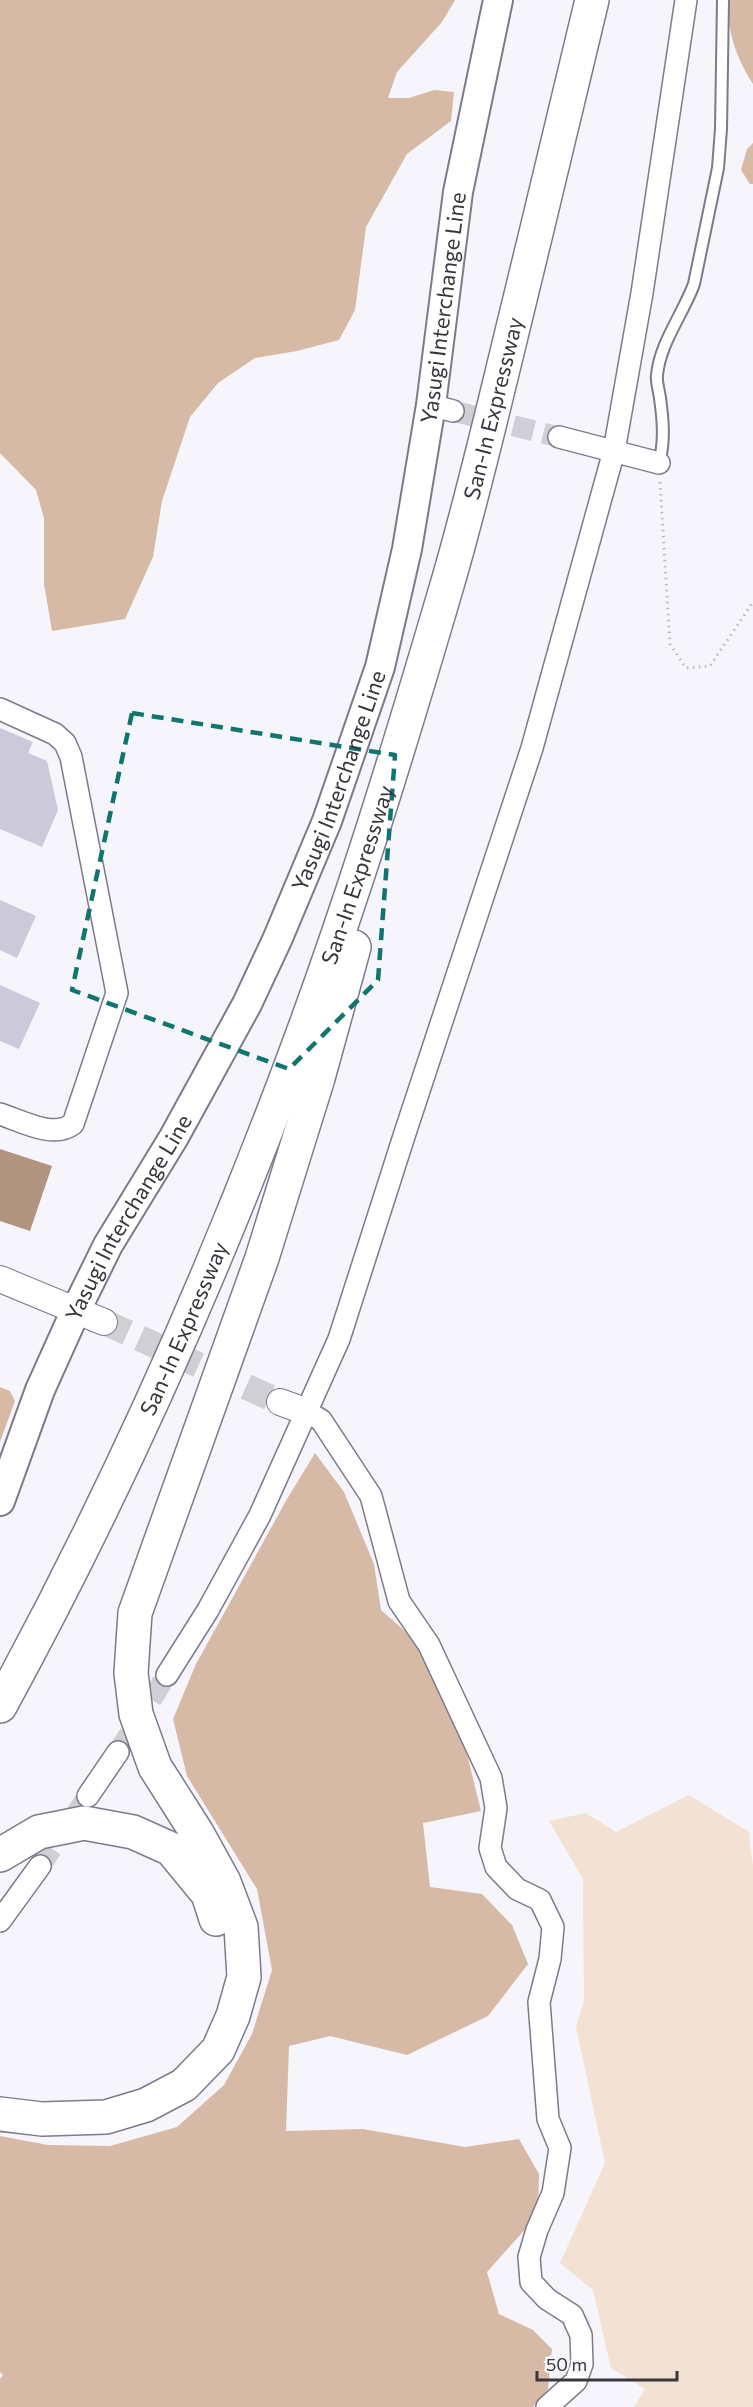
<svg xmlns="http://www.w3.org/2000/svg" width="753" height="2407" viewBox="0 0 753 2407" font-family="Commissioner,sans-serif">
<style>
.green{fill:#f3e1d4}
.forest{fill:#d7baa5}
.water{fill:#b09480}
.building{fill:#ccc9da}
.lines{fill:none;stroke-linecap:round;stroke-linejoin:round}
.minor-tunnel{stroke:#d0cfd6;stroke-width:21;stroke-dasharray:21 10;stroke-linecap:butt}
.tertiary-tunnel{stroke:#d0cfd6;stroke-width:26;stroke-dasharray:26 13;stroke-linecap:butt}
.service-casing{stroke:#7d7a8a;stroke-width:14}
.minor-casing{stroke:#7d7a8a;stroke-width:24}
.tertiary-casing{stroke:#7d7a8a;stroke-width:28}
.secondary-casing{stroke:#7d7a8a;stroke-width:32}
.motorway-casing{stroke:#7d7a8a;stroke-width:36}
.path{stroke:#bcbbc2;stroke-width:3;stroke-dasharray:1.5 4.5;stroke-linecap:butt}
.service{stroke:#fff;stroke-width:10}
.minor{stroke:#fff;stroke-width:21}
.tertiary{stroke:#fff;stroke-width:26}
.secondary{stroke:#fff;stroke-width:28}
.motorway{stroke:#fff;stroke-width:33}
.marked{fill:none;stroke:#0f766e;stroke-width:4.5;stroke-dasharray:12 8;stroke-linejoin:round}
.labels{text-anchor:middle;stroke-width:4.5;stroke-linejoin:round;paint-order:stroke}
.street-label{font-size:22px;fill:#38363d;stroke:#f6f5fc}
</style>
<rect width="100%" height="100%" fill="#f6f5fc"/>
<path class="green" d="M689 1795 749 1832 753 1866V2407H634L645 2389 611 2368 593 2290 560 2263 605 2163 576 2027 584 2001 583 1879 549 1821 586 1813 616 1832Z"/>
<path class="forest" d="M0 0H455L442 22 397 72 388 98H409L434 90 454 92 451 121 407 154 366 227 355 310 339 340 297 351 255 358 218 383 190 417 162 501 153 557 125 619 52 631 44 584V518L36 490 0 453Z
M730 0H753V84C737 59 725 29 730 0Z
M753 143V184H750L741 170 747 149Z
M0 1387 10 1391 15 1401 0 1442Z
M315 1453 344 1492 374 1564 381 1610 416 1641 466 1750 481 1811 423 1823 430 1887 482 1894 512 1925 528 1964 488 2016 407 2055 330 2036 289 2046 286 2131 363 2129 465 2147 519 2139 539 2174 538 2215 487 2272 499 2314 533 2330 552 2349 548 2389 533 2407H0V2379L3 2375 0 2372V2136L48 2145 110 2146 177 2127 224 2085 252 2034 272 1970 257 1889 187 1776 173 1719 196 1664 287 1499Z"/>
<path class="water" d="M0 1149 52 1166 30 1231 0 1221Z"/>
<path class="building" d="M0 728 33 742 28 753 47 761 58 810 42 847 0 829Z
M0 900 36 916 17 958 0 950Z
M0 985 40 1003 19 1049 0 1041Z"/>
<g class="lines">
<path class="minor-tunnel" d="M453 411 559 437
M118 1752 167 1675
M40 1866 88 1796"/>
<path class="tertiary-tunnel" d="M104 1322 280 1402"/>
<defs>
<path id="service" d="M659 463C665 441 663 420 660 398 659 390 656 382 657 375 660 343 683 314 694 284L718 168 721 129 723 0"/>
<path id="minor" d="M431 405 453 411
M559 437 659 463
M0 709 55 734 65 743 71 757 117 993 73 1124C53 1139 22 1121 0 1114
M307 1412 321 1420 371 1496 399 1601 429 1645 491 1778 496 1808 490 1848 496 1867 517 1889 540 1900 553 1927 550 1959 539 2002 548 2119 560 2148 553 2193 537 2230 529 2257 531 2282 547 2299 572 2315 581 2335 582 2364 576 2381 547 2407
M167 1675 208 1610 260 1515 339 1339 405 1133 532 748 614 451 642 293 686 0
M88 1796 118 1752
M0 1921 40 1866"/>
<path id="tertiary" d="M0 1279 104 1322
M280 1402 307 1412"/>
<g id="secondary">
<path id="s1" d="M0 1501 40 1390 76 1310 108 1245 174 1137 247 1004 277 940 327 821 380 667 407 549 431 405 458 192 498 0"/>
</g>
<g id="motorway">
<path id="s2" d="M0 1706C112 1501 208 1287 290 1068 349 912 398 752 445 592 470 508 490 422 511 336 538 224 566 112 592 0"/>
<path d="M0 1855 39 1832 84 1823 133 1832 171 1849 208 1894 216 1919"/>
<path d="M0 2114 42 2119 106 2117 146 2105 184 2085 218 2050 233 2016 244 1977 241 1927 224 1882 197 1833 155 1767 136 1714 131 1673 135 1613 262 1258 318 1078 354 947"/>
</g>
</defs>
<use href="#service" class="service-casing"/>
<use href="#minor" class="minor-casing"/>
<use href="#tertiary" class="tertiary-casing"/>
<use href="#secondary" class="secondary-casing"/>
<use href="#motorway" class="motorway-casing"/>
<path class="path" d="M660 482 670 644 686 668 710 666 753 602"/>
<use href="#service" class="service"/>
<use href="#minor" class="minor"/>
<use href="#tertiary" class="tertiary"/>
<use href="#secondary" class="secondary"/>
<use href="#motorway" class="motorway"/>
</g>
<path class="marked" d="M132 713 395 755 378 980 289 1069 72 990Z"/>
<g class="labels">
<g class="street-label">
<text dy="8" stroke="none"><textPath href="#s1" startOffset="1284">Yasugi Interchange Line</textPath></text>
<text dy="8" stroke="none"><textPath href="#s2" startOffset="1392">San-In Expressway</textPath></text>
<text dy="8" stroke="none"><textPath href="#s1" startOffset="798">Yasugi Interchange Line</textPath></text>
<text dy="8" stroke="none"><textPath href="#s2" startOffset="906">San-In Expressway</textPath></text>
<text dy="8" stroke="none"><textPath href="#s1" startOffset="312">Yasugi Interchange Line</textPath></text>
<text dy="8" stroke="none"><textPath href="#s2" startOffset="420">San-In Expressway</textPath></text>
</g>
</g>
<path d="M537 2371v9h140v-9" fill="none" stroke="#38363d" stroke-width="3"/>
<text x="546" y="2371" font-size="18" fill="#38363d" stroke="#f6f5fc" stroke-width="4.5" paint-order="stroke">50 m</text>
</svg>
